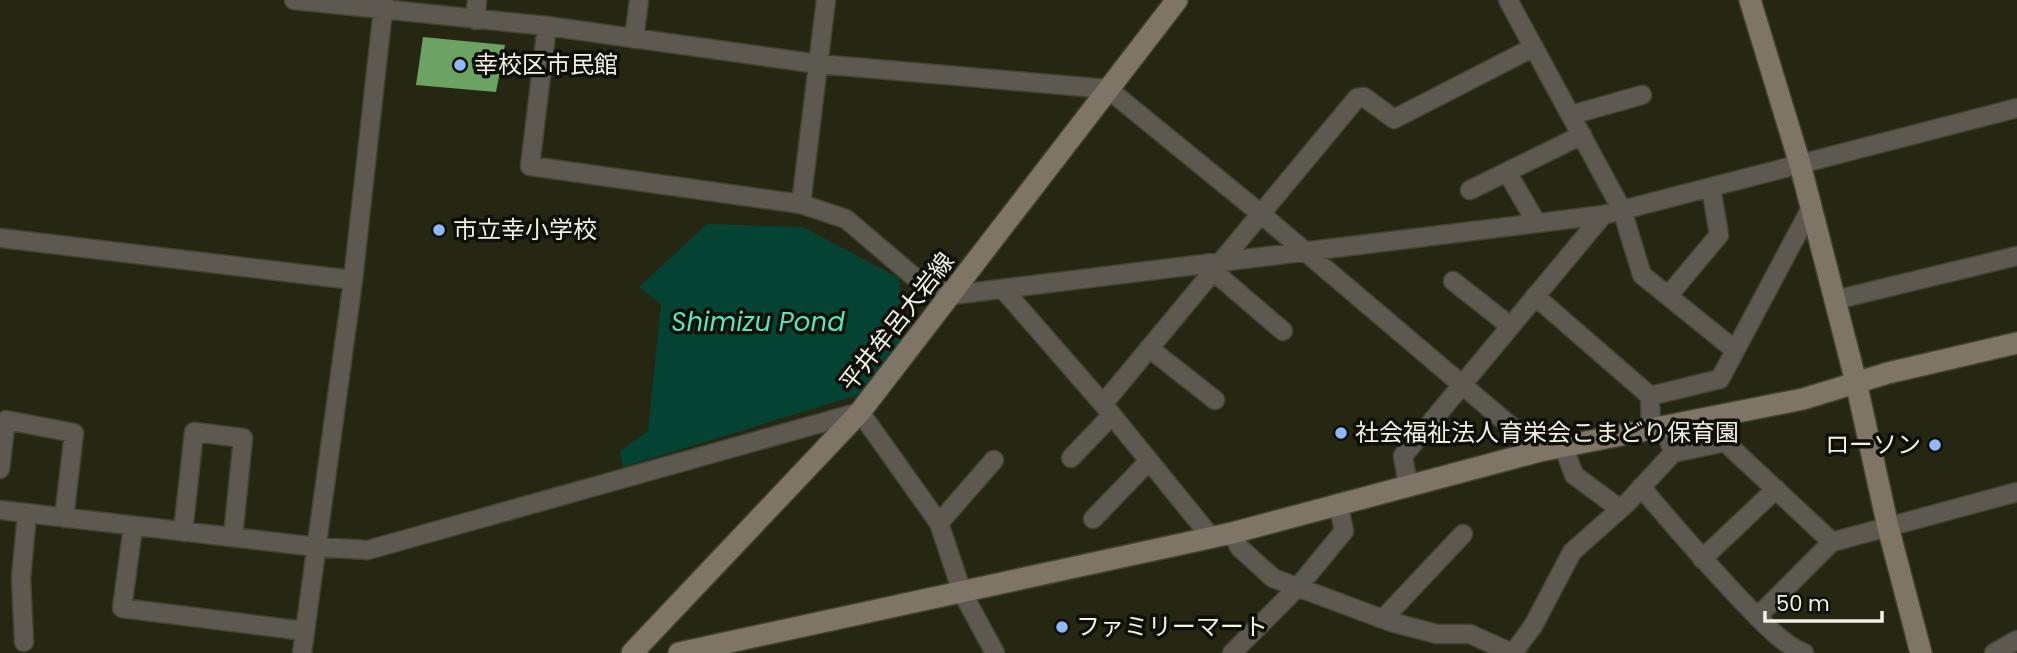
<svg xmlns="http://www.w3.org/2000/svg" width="2017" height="653" viewBox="0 0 2017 653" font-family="Poppins,'Noto Sans JP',sans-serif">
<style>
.water{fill:#044334}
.building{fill:#6ca262}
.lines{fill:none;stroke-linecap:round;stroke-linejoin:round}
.street-casing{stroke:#424330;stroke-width:21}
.secondary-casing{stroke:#424330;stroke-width:24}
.street{stroke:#5e5950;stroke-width:18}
.secondary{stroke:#7e7567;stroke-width:21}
.poi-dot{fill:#90b8fd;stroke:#0f0f07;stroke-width:2.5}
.labels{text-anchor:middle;stroke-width:7;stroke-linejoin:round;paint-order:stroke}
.poi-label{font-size:24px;fill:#f1f2e5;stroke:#0f0f07;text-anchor:start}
.street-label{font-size:24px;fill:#f1f2e5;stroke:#0f0f07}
.water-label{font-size:26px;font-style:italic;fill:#54e6bd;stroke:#0f0f07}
</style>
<rect width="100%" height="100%" fill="#262712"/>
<path class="water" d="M707 224 803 227 899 278 902 339 861 394 623 467 620 451 648 431 661 304 639 287Z"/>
<path class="building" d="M423 37 505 45 496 92 416 85Z"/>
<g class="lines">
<defs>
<path id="street" d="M294 0 547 26 818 64 1108 89 1261 214 1540 451
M1508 0 1622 210 1642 275 1735 350
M475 20 477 0
M547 26 530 166 801 204 846 219 913 276 952 295 1603 215 2017 108
M634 39 639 0
M1571 115 1642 95
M1507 172 1536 222
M1470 190 1582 135
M801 204 826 0
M0 238 353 280
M1213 271 1283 331
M1453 281 1510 326
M1003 289 1103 404 1211 537
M1535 296 1650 396 1651 430
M1668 296 1719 235 1711 187
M1835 300 2017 256
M1149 348 1215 400
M1650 396 1720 379 1811 208
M1103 404 1357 98 1364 97 1394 119 1534 47
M1564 448 1574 475 1620 509
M1673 453 1725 442 1832 542
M1071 458 1112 415
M0 469 6 420 74 433 64 518
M1408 485 1403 456 1603 215
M1641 487C1674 526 1707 564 1742 601 1760 619 1780 643 1804 653
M0 510 317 547 368 550 860 412 939 523 962 592 995 653
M1093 519 1149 461
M939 523 994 460
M133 527 122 608 304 631
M183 532 194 432 243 438 233 537
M1232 533 1240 548 1273 578 1391 622 1437 634H1470L1512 653
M1702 559 1776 489
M1757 617 1832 542 2017 492
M1383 619 1463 534
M24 642 21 578 27 514
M302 653 353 280 384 0
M1232 653 1298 587 1344 531 1338 503
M1513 653 1533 626 1572 552 1627 503 1673 453 1664 425
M1994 653 2017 640"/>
<path id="secondary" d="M1750 0 1800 164 1856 382 1888 527 1921 653
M632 653 860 412 1177 0
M679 653 1232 533 1540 451 1803 399 1888 373 2017 343"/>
</defs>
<use href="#street" class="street-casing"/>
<use href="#secondary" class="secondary-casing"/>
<use href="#street" class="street"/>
<use href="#secondary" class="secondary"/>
</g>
<g class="poi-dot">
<circle cx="460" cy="65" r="7"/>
<circle cx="439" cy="230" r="7"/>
<circle cx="1341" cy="433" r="7"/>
<circle cx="1935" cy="445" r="7"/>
<circle cx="1062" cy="627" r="7"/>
</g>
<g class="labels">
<g class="poi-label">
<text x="474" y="73">幸校区市民館</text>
<text x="453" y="238">市立幸小学校</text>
<text x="1355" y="441">社会福祉法人育栄会こまどり保育園</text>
<text x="1921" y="453" text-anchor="end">ローソン</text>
<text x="1076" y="635">ファミリーマート</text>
</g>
<g class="street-label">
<text transform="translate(897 322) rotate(-52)" y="8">平井牟呂大岩線</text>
</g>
<g class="water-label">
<text x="758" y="331">Shimizu Pond</text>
</g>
</g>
<path d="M1765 611v10h117v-10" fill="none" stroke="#f1f2e5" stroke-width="3.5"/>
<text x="1776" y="611" font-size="21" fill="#f1f2e5" stroke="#0f0f07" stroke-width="5" paint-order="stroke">50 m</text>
</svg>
